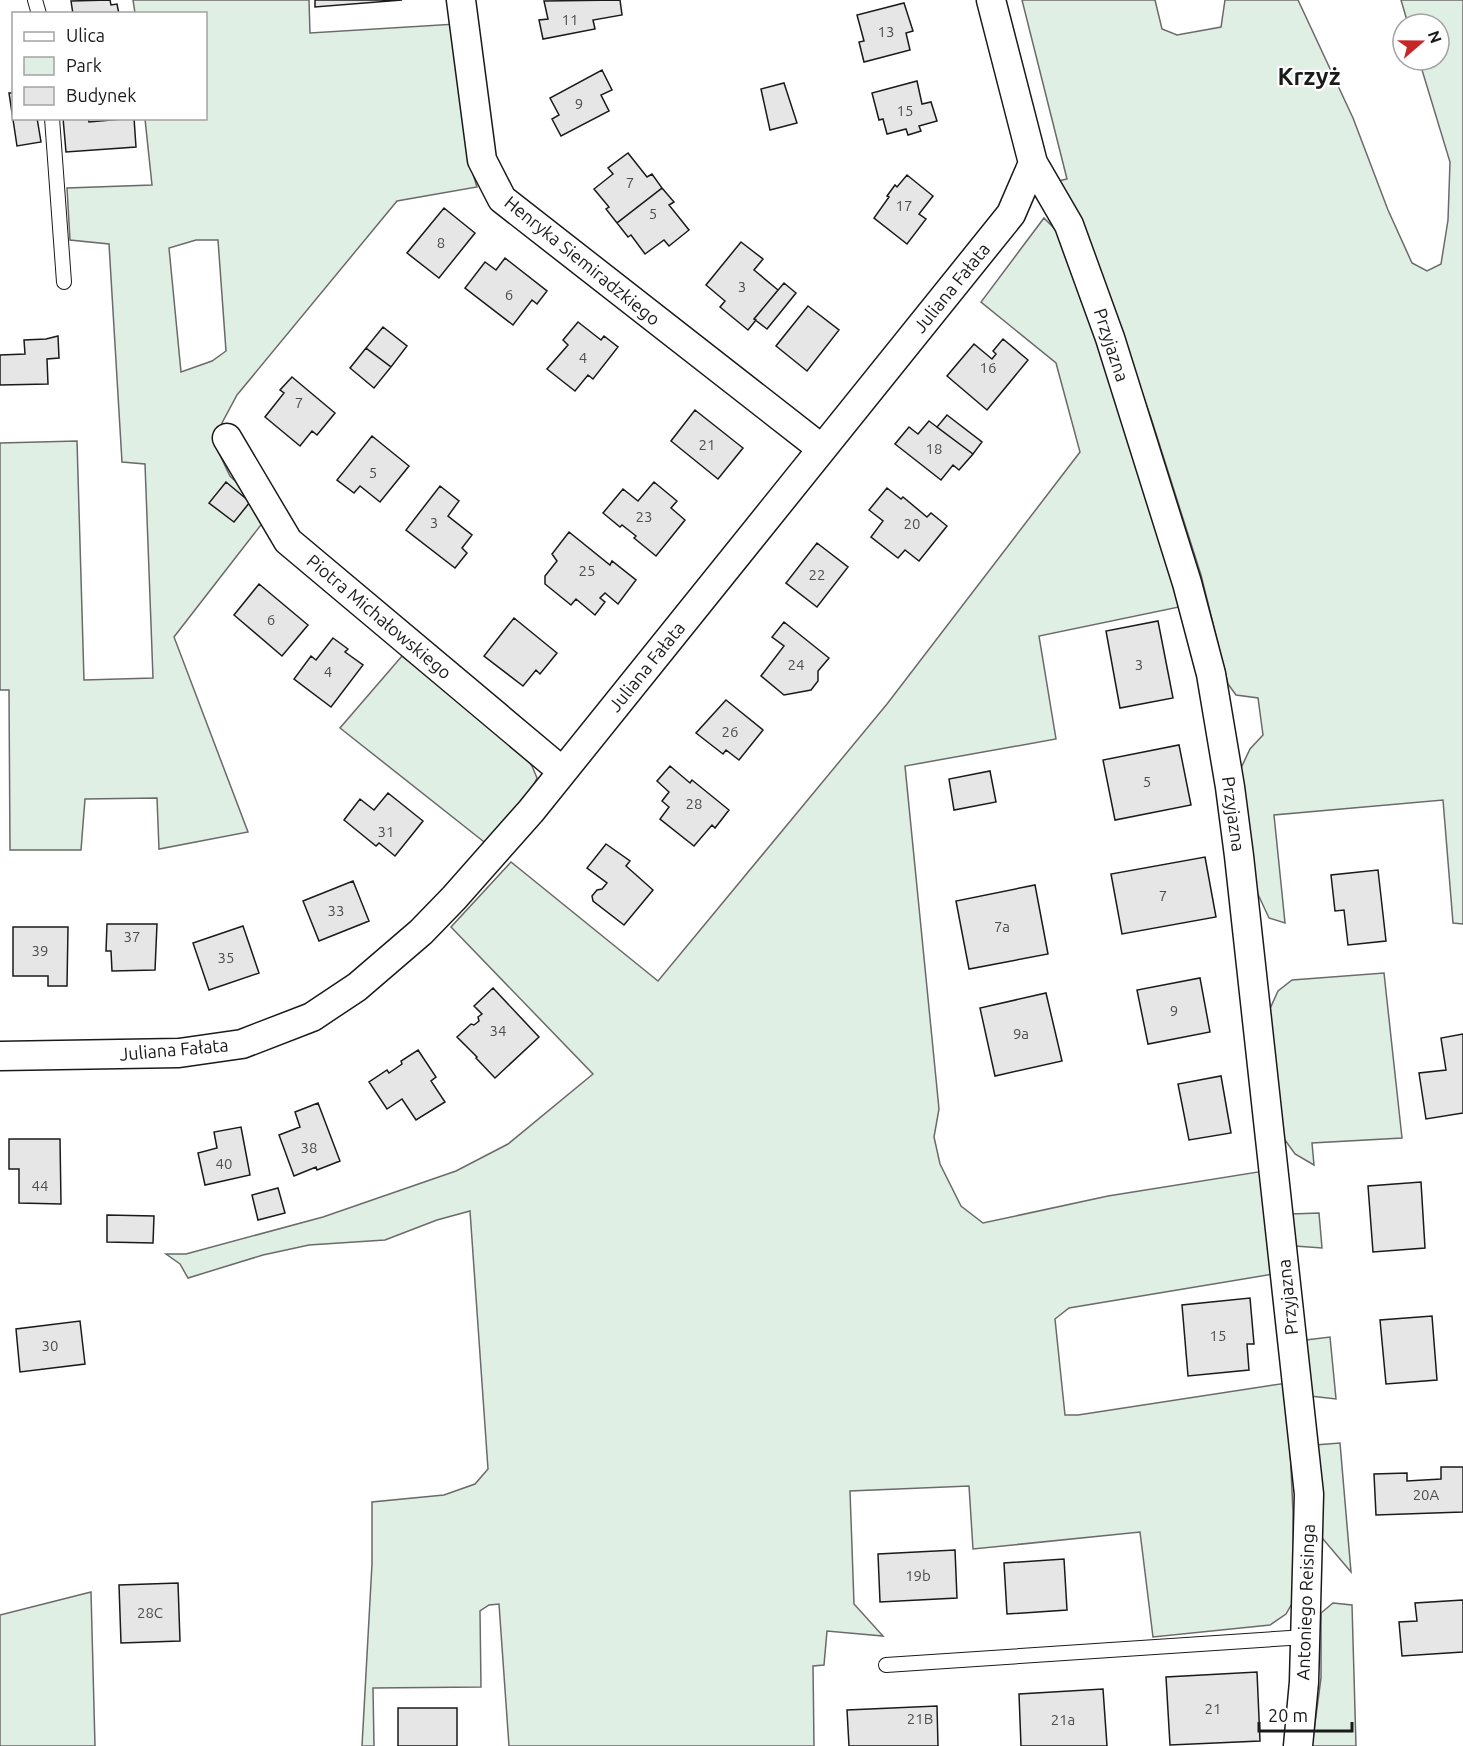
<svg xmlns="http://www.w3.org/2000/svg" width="1463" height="1746" viewBox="0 0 1463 1746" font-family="Ubuntu,sans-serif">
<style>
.green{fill:#e0efe3;stroke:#6a6a6a;stroke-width:1.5;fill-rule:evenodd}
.building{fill:#e6e6e6;stroke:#1a1a1a;stroke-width:1.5}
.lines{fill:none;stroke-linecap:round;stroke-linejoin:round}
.service-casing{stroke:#1a1a1a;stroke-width:16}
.minor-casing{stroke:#1a1a1a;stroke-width:31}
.service{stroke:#fff;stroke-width:14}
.minor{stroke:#fff;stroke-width:28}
.labels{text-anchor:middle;stroke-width:4.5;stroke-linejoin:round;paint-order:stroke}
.number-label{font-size:15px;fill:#4d4d4d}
.street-label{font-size:18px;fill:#1a1a1a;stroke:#fff}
.district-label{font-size:24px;font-weight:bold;fill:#1a1a1a;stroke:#fff}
</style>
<rect width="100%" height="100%" fill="#fff"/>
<path class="green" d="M133 0H309L310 33 456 24 473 174 477 187 397 201 237 395 222 423 219 453 230 476 255 500 264 521 174 637 248 832 159 849 157 798 85 799 81 850H10L9 690H0V443L77 441 84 680 153 678 145 464 122 462 109 244 70 240 67 188 152 185 145 119 206 118V14L135 13ZM196 240H218L226 351 212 361 181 372 169 248Z
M1022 0H1155L1162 29 1177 35 1221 27 1225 0H1298L1353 118 1388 210 1412 263 1427 271 1441 264 1448 220 1450 162 1419 60H1439V24H1408L1401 0H1463V924L1453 923 1443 800 1274 815 1285 923 1269 918 1256 890 1241 768 1250 749 1263 735 1258 698 1236 695 1228 684 1201 575 1151 418 1132 364 1058 181 1067 179Z
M1044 218 1057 231 1089 312 1164 550 1179 607 1039 636 1056 739 905 766 939 1109 934 1137 940 1164 961 1206 983 1223 1108 1196 1264 1171 1274 1274 1069 1308 1055 1319 1065 1415H1078L1287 1383 1293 1512 1294 1600 1286 1614 1270 1625 1153 1637 1140 1532 973 1549 969 1486 850 1491 854 1604 883 1636 827 1631 824 1665 813 1666 814 1746H509L499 1604 489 1605 480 1611 481 1687 373 1688 374 1746H362L372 1564V1502L444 1495 475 1484 488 1469 470 1211 437 1220 385 1240 309 1245 263 1255 188 1278 180 1264 166 1254H186L323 1217 456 1171 508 1144 593 1074 451 927 511 862 658 981 887 704 1080 452 1056 363 981 302Z
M402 656 525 756 532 766 537 778 529 795 488 845 340 728Z
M1384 973 1402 1138 1312 1143 1314 1165 1295 1154 1280 1133 1268 1013 1278 991 1292 980Z
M1319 1213 1322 1248 1295 1246 1291 1214Z
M1330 1337 1336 1399 1310 1396 1306 1340Z
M1340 1443 1351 1572 1317 1532 1315 1445Z
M91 1592 95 1746H0V1615Z
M1333 1603 1352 1605 1356 1746H1312L1321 1678V1613Z"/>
<path class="building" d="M110 0 111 5 117 4 119 14H73L71 1Z
M315 0H402L315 7Z
M620 0 622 15 593 20 595 29 543 39 539 20 548 19 544 1Z
M904 3 913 31 906 33 910 50 864 62 859 42 864 41 857 15Z
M602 70 612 90 601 95 609 111 561 136 552 119 559 115 550 98Z
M917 81 922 104 931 102 937 121 919 126 921 131 908 135 906 129 887 134 883 119 879 120 872 93Z
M784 83 797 123 770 130 761 89Z
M9 93H14V118H37L41 142 17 146Z
M63 118H88L89 122 134 118 136 147 66 152Z
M628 153 647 177 652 174 662 188 617 223 606 209 609 207 594 189 613 174 608 168Z
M907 175 933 196 919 214 926 219 907 244 874 218 889 197 887 196 895 185 897 187Z
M662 188 674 202 669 205 689 230 669 246 664 240 645 254 631 235 628 237 617 223Z
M444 208 475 233 439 278 407 253Z
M741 242 763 259 754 270 778 290 754 319 756 320 748 330 720 307 725 301 706 285Z
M505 258 547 291 537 304 532 300 513 325 465 288 485 262 496 270Z
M784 283 796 293 767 329 754 319Z
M808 306 839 330 807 371 776 346Z
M578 322 601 340 604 336 618 347 593 379 588 375 575 391 547 369 568 345 563 340Z
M383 327 407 346 391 367 366 348Z
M58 336 59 358 47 359 48 384 0 385V355L25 354 24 340 46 339Z
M1003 339 1028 360 987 410 947 376 974 344 992 359 996 354 993 351Z
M366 348 391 367 374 388 350 368Z
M292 377 335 413 317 435 312 431 300 446 265 417 284 393 280 390Z
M695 410 743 448 718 479 671 441Z
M947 415 982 442 973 454 937 427Z
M929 421 973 454 959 470 953 465 941 480 895 444 909 427 918 434Z
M372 436 409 466 380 502 360 486 354 493 337 480Z
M226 482 250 502 234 522 209 503Z
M654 482 677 501 671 508 685 520 656 556 634 538 636 536 622 525 620 527 603 513 623 489 638 501Z
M440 486 459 501 448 516 472 535 462 548 467 553 455 568 406 530Z
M887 488 901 499 903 497 927 517 931 513 947 526 919 561 905 550 898 558 871 537 883 521 869 510Z
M569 532 610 565 612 561 636 580 618 604 605 593 600 598 605 602 595 615 576 599 571 605 545 584V576L557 561 552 554Z
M817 543 848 567 817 607 786 583Z
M259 584 308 625 282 656 234 615Z
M514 618 557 653 540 674 536 670 523 686 484 656Z
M1158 621 1173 698 1120 708 1106 631Z
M784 622 829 658 818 671V681L811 690 784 695 761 676 784 646 772 637Z
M333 638 348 649 345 652 363 665 331 707 294 679 311 656 316 660Z
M726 700 763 730 739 760 726 750 723 754 696 733Z
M1179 745 1191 805 1115 820 1103 760Z
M670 766 690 783 692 780 729 810 715 828 712 825 694 846 660 819 669 807 662 801 669 792 657 781Z
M990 771 996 802 954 810 949 779Z
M388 793 423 821 395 856 379 843 376 846 344 820 360 799 374 810Z
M606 844 630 861 626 866 653 890 624 925 593 901 592 896 597 890 602 889 607 883 587 868Z
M1205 857 1216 917 1122 934 1111 874Z
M1378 870 1386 941 1348 945 1344 910 1335 911 1331 875Z
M353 881 369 921 319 941 303 901Z
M1035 885 1048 954 969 969 956 901Z
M107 924H157L155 970 112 971 111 951H106Z
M243 926 259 973 209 990 193 943Z
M13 927H68L67 986H48V976H13Z
M1200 978 1210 1032 1148 1044 1137 990Z
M493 988 539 1037 495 1078 476 1058 477 1057 457 1037 471 1024 474 1025 479 1021 478 1017 482 1014 474 1006Z
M1046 993 1062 1061 995 1076 980 1008Z
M1463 1034V1113L1426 1119 1419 1073 1446 1070 1441 1038Z
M418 1050 436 1077 431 1081 445 1102 416 1120 402 1099 387 1109 369 1082 387 1070 389 1073 402 1064 401 1061Z
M1221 1076 1231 1133 1189 1140 1178 1084Z
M318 1103 340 1161 317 1170 316 1167 294 1176 279 1135 300 1127 295 1112Z
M241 1127 250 1175 205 1185 198 1153 217 1148 214 1132Z
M9 1139H60L61 1204 19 1203V1169H9Z
M1421 1182 1425 1248 1373 1252 1368 1186Z
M278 1188 285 1213 258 1220 252 1195Z
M107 1215 154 1216 153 1243 107 1242Z
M1250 1298 1254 1344H1247L1249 1370 1188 1376 1182 1305Z
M1432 1316 1437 1380 1386 1384 1380 1320Z
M80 1321 85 1364 20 1372 16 1329Z
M1441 1467H1463V1512L1376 1515 1374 1474 1407 1473V1481L1441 1479Z
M955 1550 957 1598 880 1602 878 1554Z
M1064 1559 1067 1610 1007 1614 1004 1563Z
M178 1583 180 1641 121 1643 119 1585Z
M1463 1600V1652L1402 1656 1399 1622 1417 1621 1415 1603Z
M1257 1672 1260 1741 1170 1745 1166 1677Z
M1103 1689 1107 1746H1021L1019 1694Z
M937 1706 938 1746H849L847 1710Z
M398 1708H457V1746H398Z"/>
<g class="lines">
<defs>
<path id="service" d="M35 0 39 14
M52 118 64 282
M886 1665 1305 1637"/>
<path id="minor" d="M461 0 482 160 502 199 822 449
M991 0 1033 163 1069 225 1110 338 1187 583 1211 674 1230 787 1239 856 1309 1494 1304 1682 1298 1746
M227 438 288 541 562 771
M0 1056 179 1053 242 1044 312 1017 357 987 421 932 454 898 531 811 1011 214 1033 163"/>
</defs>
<use href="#service" class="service-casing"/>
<use href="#minor" class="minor-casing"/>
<use href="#service" class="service"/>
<use href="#minor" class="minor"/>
</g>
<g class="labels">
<g class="number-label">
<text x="570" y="25">11</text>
<text x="886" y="37">13</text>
<text x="579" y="109">9</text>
<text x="905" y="116">15</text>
<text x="630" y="188">7</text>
<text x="904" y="211">17</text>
<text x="653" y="219">5</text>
<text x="441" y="248">8</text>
<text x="742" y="292">3</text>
<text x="509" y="300">6</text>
<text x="583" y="363">4</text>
<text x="988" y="373">16</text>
<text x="299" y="408">7</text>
<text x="707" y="450">21</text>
<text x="934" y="454">18</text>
<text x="373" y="478">5</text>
<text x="644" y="522">23</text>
<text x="434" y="528">3</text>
<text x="912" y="529">20</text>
<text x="587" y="576">25</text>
<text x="817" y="580">22</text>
<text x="271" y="625">6</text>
<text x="796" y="670">24</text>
<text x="1139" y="670">3</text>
<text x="328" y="677">4</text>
<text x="730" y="737">26</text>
<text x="1147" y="787">5</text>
<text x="694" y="809">28</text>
<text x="386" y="837">31</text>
<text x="1163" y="901">7</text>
<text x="336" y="916">33</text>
<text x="1002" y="932">7a</text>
<text x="132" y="942">37</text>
<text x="40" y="956">39</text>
<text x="226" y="963">35</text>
<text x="1174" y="1016">9</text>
<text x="498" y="1036">34</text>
<text x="1021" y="1039">9a</text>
<text x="309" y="1153">38</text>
<text x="224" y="1169">40</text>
<text x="40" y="1191">44</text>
<text x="1218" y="1341">15</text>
<text x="50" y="1351">30</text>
<text x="1426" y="1500">20A</text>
<text x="918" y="1581">19b</text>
<text x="150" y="1618">28C</text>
<text x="1213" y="1714">21</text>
<text x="920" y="1724">21B</text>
<text x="1063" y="1725">21a</text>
</g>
<g class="street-label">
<text transform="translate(582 261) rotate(39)" y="6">Henryka Siemiradzkiego</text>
<text transform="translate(952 288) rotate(-51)" y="6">Juliana Fałata</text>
<text transform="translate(1111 345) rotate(72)" y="6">Przyjazna</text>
<text transform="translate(379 617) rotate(40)" y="6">Piotra Michałowskiego</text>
<text transform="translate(647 667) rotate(-51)" y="6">Juliana Fałata</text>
<text transform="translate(1233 814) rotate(82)" y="6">Przyjazna</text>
<text transform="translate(174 1050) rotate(-5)" y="6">Juliana Fałata</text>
<text transform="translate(1288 1297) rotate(-96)" y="6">Przyjazna</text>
<text transform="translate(1306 1602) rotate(-88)" y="6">Antoniego Reisinga</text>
</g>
<g class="district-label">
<text x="1309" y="85">Krzyż</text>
</g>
</g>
<rect x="12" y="12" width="195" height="108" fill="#ffffff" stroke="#a3a3a3" stroke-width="1.5"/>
<rect x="24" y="32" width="30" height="9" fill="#ffffff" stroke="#a3a3a3" stroke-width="1.5"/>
<text x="66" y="42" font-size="18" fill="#1a1a1a">Ulica</text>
<rect x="24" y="57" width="30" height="18" fill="#e0efe3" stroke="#a3a3a3" stroke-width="1.5"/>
<text x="66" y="72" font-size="18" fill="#1a1a1a">Park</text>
<rect x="24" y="87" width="30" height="18" fill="#e6e6e6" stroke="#a3a3a3" stroke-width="1.5"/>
<text x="66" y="102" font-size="18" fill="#1a1a1a">Budynek</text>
<g transform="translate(1421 42) rotate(70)"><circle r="28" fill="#ffffff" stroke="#a3a3a3" stroke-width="1.5"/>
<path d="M0-4.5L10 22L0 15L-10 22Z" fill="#c62828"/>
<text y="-9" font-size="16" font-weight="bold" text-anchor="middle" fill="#1a1a1a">N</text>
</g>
<path d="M1259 1722v9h93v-9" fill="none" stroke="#1a1a1a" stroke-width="3"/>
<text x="1268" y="1722" font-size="18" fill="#1a1a1a" stroke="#ffffff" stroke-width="4.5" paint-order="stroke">20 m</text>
</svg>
